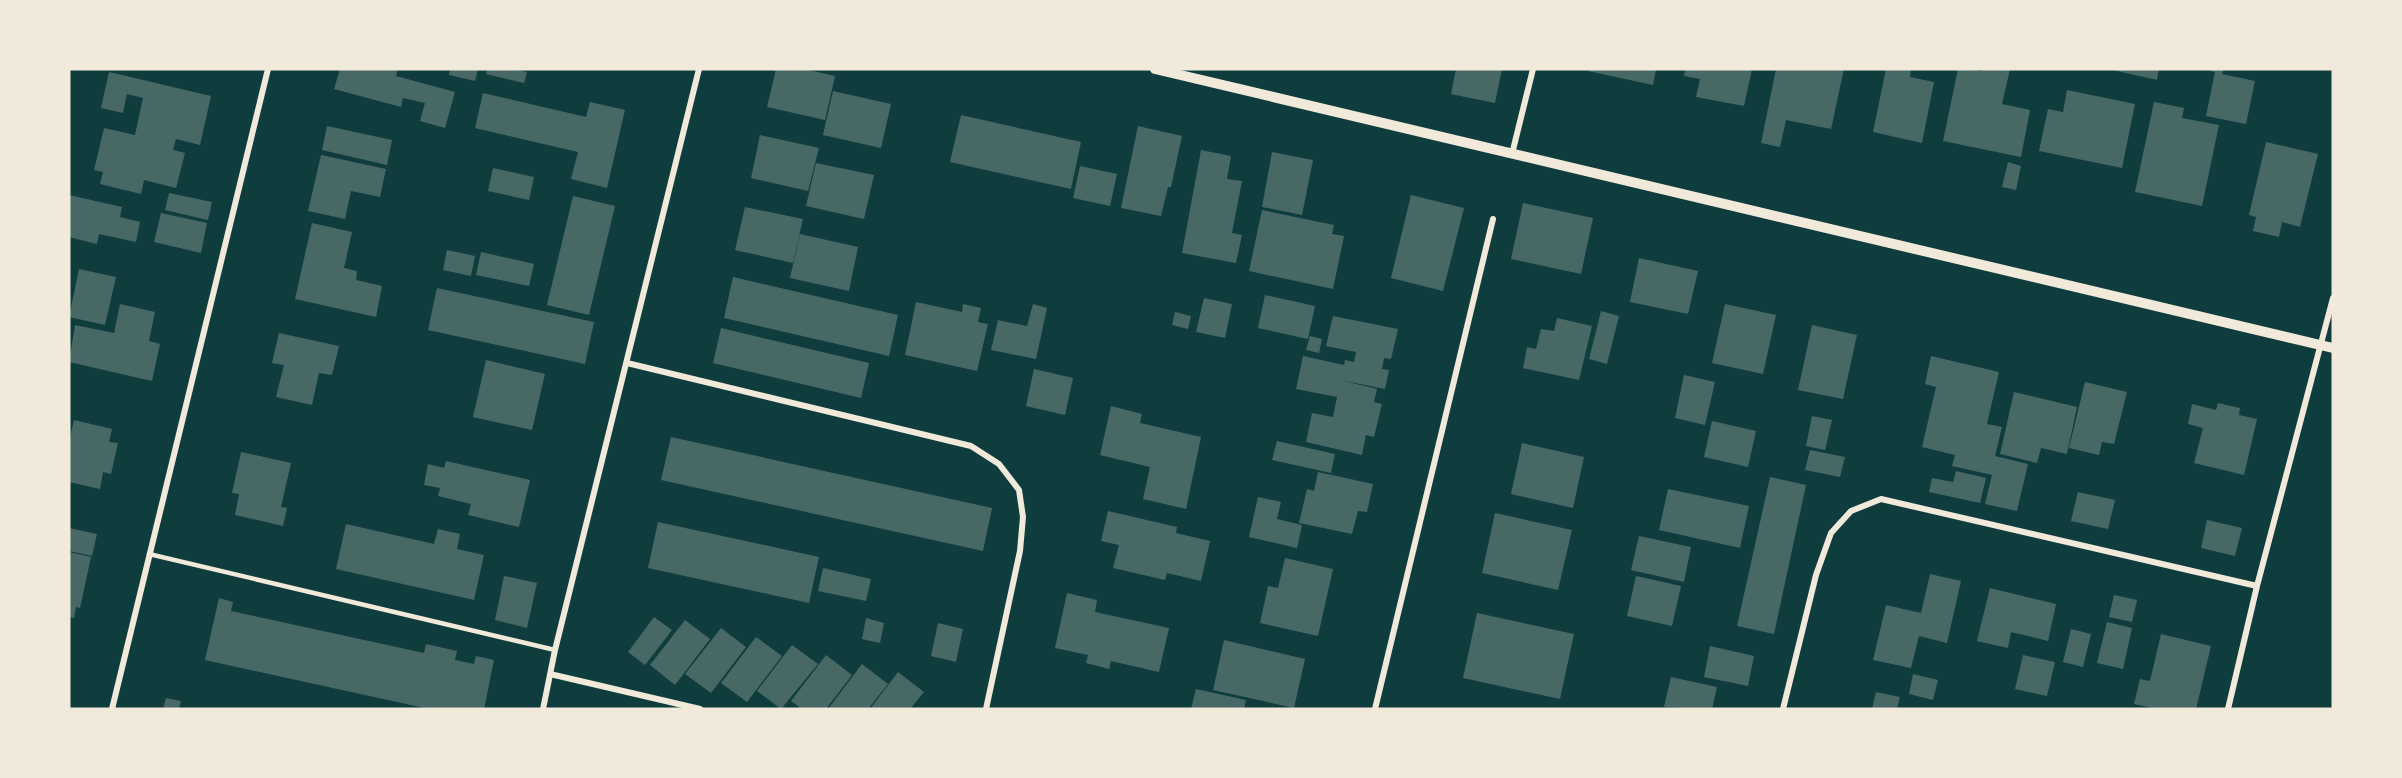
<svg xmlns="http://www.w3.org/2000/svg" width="2402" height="778" viewBox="0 0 2402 778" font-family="'Source Sans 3',sans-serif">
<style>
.building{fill:#486865}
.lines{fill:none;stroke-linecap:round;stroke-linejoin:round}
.service{stroke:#f1e9da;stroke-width:4.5}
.minor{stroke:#f1e9da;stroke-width:6}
.tertiary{stroke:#f1e9da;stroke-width:10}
</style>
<rect width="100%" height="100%" fill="#0f3d3e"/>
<path class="building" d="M340 69H398L396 76 455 92 445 128 420 121 425 103 403 98 401 107 334 89Z
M450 69H478L475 81 449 75Z
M487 69H513L527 72 524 83 486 74Z
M776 69H804L835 76 825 120 767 107Z
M1456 69H1502L1495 103 1451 94Z
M1588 69H1656L1653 85 1588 71Z
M1685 69H1752L1744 106 1696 97 1700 79 1684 76Z
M1776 69H1844L1831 129 1786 120 1780 147 1761 143Z
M1886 69H1911L1910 77 1934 82 1922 143 1873 132Z
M1958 69 1982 71V69H2010L2002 104 2030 110 2021 157 1943 141Z
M2108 69H2159L2157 80Z
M2205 69H2224L2222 74 2255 81 2246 124 2206 116 2215 72Z
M109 72 211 96 200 145 176 139 173 150 185 153 176 188 144 180 141 194 100 184 103 172 94 170 104 128 135 135 143 98 127 94 123 113 101 108Z
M2067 90 2135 104 2122 168 2039 151 2048 109 2063 112Z
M833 91 891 104 881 148 823 135Z
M483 93 586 117 590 102 625 110 607 188 571 179 578 152 475 128Z
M2154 102 2184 108 2182 118 2219 125 2202 206 2135 192Z
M961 115 1081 142 1071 189 950 162Z
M327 126 392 140 387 165 322 150Z
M1138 126 1182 136 1171 187H1168L1161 216 1121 208Z
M760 135 819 148 808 191 751 178Z
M2266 142 2318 154 2300 227 2282 222 2279 237 2253 231 2256 217 2249 215Z
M1201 150 1231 156 1227 179 1242 181 1232 233 1242 235 1236 263 1182 253Z
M1272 152 1313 160 1302 215 1262 207Z
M321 155 386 169 380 197 351 191 345 219 308 211Z
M2008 162 2021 166 2016 190 2002 187Z
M816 163 874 175 864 219 806 206Z
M1080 166 1117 174 1110 206 1073 198Z
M493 168 534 177 529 200 488 191Z
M169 193 212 202 208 220 165 210Z
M69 195 122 207 120 217 140 222 136 242 99 234 97 244 69 237Z
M1411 195 1464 208 1443 291 1391 278Z
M573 196 615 206 589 315 547 305Z
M1523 203 1593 218 1581 274 1511 259Z
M745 207 803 219 793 263 735 250Z
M1262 210 1334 225 1332 234 1344 236 1333 289 1249 271Z
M161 213 207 223 201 253 154 242Z
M312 223 352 232 344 268 357 271 356 280 382 286 376 317 295 299Z
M800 234 858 247 849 291 790 278Z
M447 250 475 256 471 276 443 270Z
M481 252 534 264 529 286 476 275Z
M1639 258 1698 271 1688 314 1630 302Z
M79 269 116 277 105 325 69 317Z
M733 277 898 315 889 356 724 318Z
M437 288 594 322 585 364 428 330Z
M1265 295 1315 306 1308 339 1258 328Z
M1204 298 1232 304 1225 338 1196 332Z
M916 302 962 312 963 304 981 308 978 322 988 324 977 371 905 355Z
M120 304 155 312 149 341 160 344 152 381 69 362 75 325 114 333Z
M1033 304 1047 308 1036 359 991 350 998 320 1027 326Z
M1725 304 1776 315 1763 374 1712 363Z
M1601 311 1619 316 1607 364 1589 359Z
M1175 312 1191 316 1188 329 1172 325Z
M1333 316 1398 329 1391 359 1384 358 1382 369 1389 370 1385 389 1340 380 1377 389 1374 402 1382 404 1374 437 1366 435 1362 455 1306 442 1312 413 1333 417 1337 397 1296 389 1303 356 1344 365 1345 360 1354 362 1356 352 1326 346Z
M1557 318 1592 326 1579 380 1523 368 1527 347 1536 349 1541 329 1554 331Z
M1812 325 1857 335 1843 399 1798 390Z
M721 328 869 363 861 398 713 363Z
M279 333 339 346 332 375 319 373 312 405 276 397 284 365 272 363Z
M1310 336 1322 339 1319 353 1306 350Z
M1931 356 1999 372 1987 424 2002 427 1995 456 2028 464 2017 511 1985 504 1992 475 1952 466 1955 455 1922 447 1936 387 1925 384Z
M486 360 545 374 532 430 473 417Z
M1034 369 1073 378 1065 415 1026 406Z
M1684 375 1715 382 1705 425 1675 418Z
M2085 382 2127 392 2114 444 2102 442 2099 455 2069 448Z
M2014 392 2077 407 2067 454 2041 448 2037 463 2000 454Z
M2218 403 2240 408 2239 415 2257 419 2244 475 2194 463 2203 428 2188 424 2192 404 2216 410Z
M1111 406 1142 414 1140 423 1201 437 1186 509 1143 499 1150 467 1100 455Z
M1812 416 1832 420 1825 450 1806 446Z
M74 420 112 429 109 442 118 443 111 474 103 472 100 489 69 482V441Z
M1712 421 1756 431 1748 467 1704 457Z
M671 437 992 508 983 551 661 480Z
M1277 441 1335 454 1331 473 1272 460Z
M1522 443 1584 457 1573 508 1511 494Z
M1810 450 1845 457 1840 477 1805 470Z
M241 452 291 463 281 507 287 508 283 526 235 515 239 494 232 493Z
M446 461 530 480 519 527 468 515 471 504 438 496 440 488 424 485 428 464 444 468Z
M1956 471 1986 478 1980 503 1929 492 1932 478 1953 482Z
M1318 472 1373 484 1367 512 1358 511 1352 534 1299 523 1307 489 1314 491Z
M1770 477 1806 485 1774 634 1737 626Z
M1668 489 1749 506 1740 548 1659 530Z
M2078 492 2115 500 2108 529 2071 521Z
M1258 497 1281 502 1277 519 1302 525 1297 548 1249 537Z
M1108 511 1177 527 1176 533 1210 541 1201 581 1167 573 1165 580 1113 568 1119 545 1101 541Z
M1495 513 1572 530 1558 590 1482 573Z
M2207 520 2242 528 2235 556 2201 548Z
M658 522 819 557 809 603 648 568Z
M346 524 434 544 438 529 460 534 457 549 484 555 474 600 336 569Z
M69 528 97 534 92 556 69 551Z
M1639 536 1691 547 1684 582 1631 570Z
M69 552 91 557 80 608 76 607 74 618 69 617Z
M1285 558 1333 569 1318 636 1260 623 1268 586 1278 588Z
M823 568 871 579 866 601 818 591Z
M1930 574 1961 581 1947 643 1919 636 1911 668 1873 660 1886 605 1921 613Z
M504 576 537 583 527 628 495 620Z
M1636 576 1681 586 1672 626 1627 616Z
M1990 588 2056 604 2048 641 2011 632 2008 648 1977 641Z
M1067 593 1097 600 1095 612 1169 628 1159 672 1111 661 1109 669 1086 663 1088 655 1055 648Z
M2114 595 2137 600 2132 622 2109 617Z
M219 598 233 602 231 611 424 653 426 644 457 651 455 660 474 664 476 656 494 660 484 709H429L205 660Z
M1477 613 1574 634 1560 699 1463 678Z
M654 617 672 630 645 665 628 652Z
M866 618 884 623 880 643 862 639Z
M685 620 710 639 675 685 650 665Z
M2107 622 2132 628 2123 669 2097 663Z
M938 623 963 629 956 662 931 656Z
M721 628 746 647 711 693 685 674Z
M2071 629 2091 634 2083 667 2063 662Z
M2161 634 2211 646 2196 709H2157L2134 704 2140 679 2150 681Z
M756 637 782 656 747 702 721 683Z
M1224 640 1305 659 1294 708 1213 690Z
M792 645 818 664 781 709 757 691Z
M1710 646 1754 656 1748 686 1704 677Z
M826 655 852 675 826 709H802L791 701Z
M2023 655 2055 662 2047 696 2015 689Z
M862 664 888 684 868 709H828Z
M898 672 924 692 910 709H870Z
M1913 674 1938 680 1933 700 1909 694Z
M1671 677 1717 687 1712 709 1664 707Z
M1196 689 1246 700 1244 709H1191Z
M1876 692 1900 697 1897 709H1872Z
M166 698 181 701 179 709H163Z"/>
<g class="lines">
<path class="service" d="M149 554 555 650"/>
<path class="minor" d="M1512 154 1533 69
M627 363 971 446 999 464 1019 490 1023 517 1020 551 986 709
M550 674 700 709
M112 709 268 69
M543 709 555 650 699 69
M1375 709 1493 219
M1783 709 1816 575 1831 533 1851 511 1881 499 2257 586
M2228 709 2257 586 2333 298"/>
<path class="tertiary" d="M1155 69 2333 348"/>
</g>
<rect width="2402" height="778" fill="none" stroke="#f1e9da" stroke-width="141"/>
</svg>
